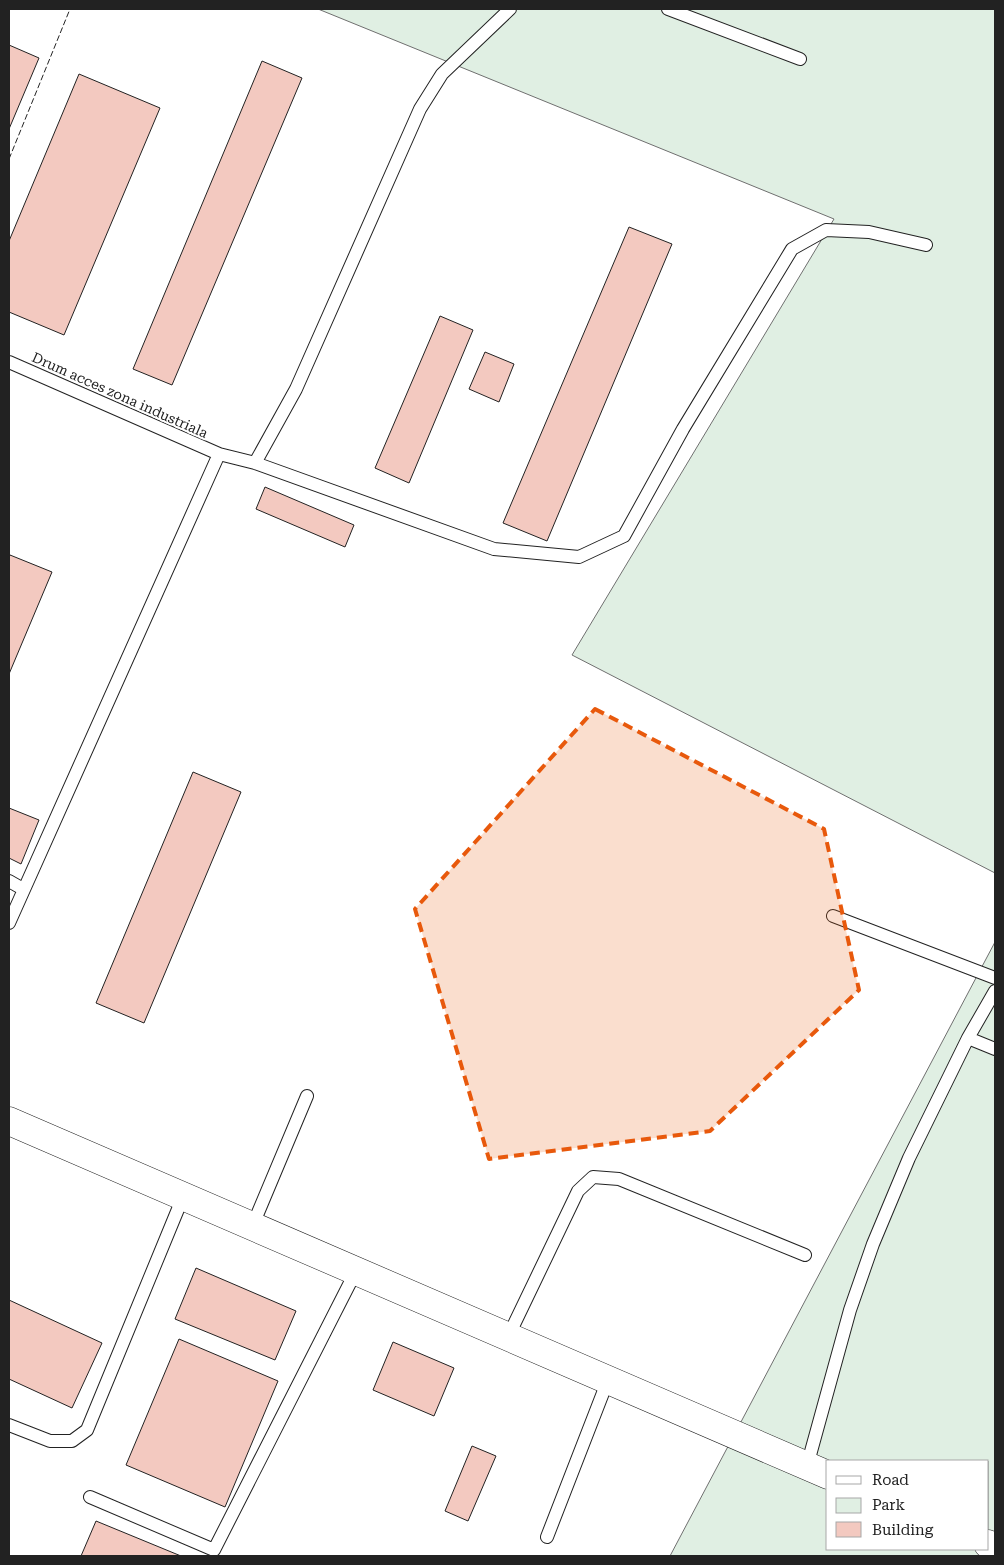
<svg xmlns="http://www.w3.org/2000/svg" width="1004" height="1565" viewBox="0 0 1004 1565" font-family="'Roboto Serif',serif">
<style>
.green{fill:#e0efe3;stroke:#6f6f6f;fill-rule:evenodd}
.building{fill:#f3c9c0;stroke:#222}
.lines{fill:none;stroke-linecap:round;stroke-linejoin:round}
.lane-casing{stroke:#222;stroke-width:14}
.secondary-casing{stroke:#222;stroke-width:29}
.lane{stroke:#fff;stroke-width:12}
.secondary{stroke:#fff;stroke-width:28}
.fence{stroke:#222;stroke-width:1;stroke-dasharray:6 2.5;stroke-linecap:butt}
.marked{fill:#e8590c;fill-opacity:0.2;stroke:#e8590c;stroke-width:4;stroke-dasharray:10 6;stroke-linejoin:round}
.labels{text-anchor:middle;stroke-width:4;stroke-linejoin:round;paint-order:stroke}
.street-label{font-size:14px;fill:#222;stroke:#fff}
</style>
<rect width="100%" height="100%" fill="#fff"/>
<path class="green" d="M318 9H995V873L572 655 834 219Z
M995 942V1556H670ZM828 1461H988V1549H828Z"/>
<path class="building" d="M9 45 39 58 9 129Z
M262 61 302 78 172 385 133 369Z
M79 74 160 108 64 335 9 312V241Z
M629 227 672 244 547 541 503 523Z
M440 316 473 330 409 483 375 468Z
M485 352 514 364 499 402 469 389Z
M265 487 354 525 345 547 256 509Z
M10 555 52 572 9 674V558Z
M193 772 241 792 144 1023 96 1003Z
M9 808 39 820 21 864 9 858Z
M196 1268 296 1311 275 1360 175 1319Z
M9 1300 102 1343 72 1408 9 1379Z
M179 1339 278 1381 225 1507 126 1465Z
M393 1342 454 1368 434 1416 373 1390Z
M472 1446 496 1456 468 1521 445 1511Z
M96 1521 181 1556H81Z"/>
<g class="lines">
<defs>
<path id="lane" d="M668 9 800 59
M9 362 219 454
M255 463 494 549 579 557 624 536 683 429 792 249 826 230 869 232 926 245
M9 881 23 889
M833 916 995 978
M9 923 219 454 255 463 296 389 420 109 442 74 510 9
M968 1038 995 1049
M252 1227 307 1096
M508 1337 578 1191 593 1177 619 1179 805 1255
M9 1425 50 1441H72L87 1430 183 1197
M807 1466 850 1310 873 1244 909 1158 968 1038 995 991
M90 1497 214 1550 356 1271
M547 1537 608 1380"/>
<path id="secondary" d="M9 1121 828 1475
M988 1544 995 1547"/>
</defs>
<use href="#lane" class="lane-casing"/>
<use href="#secondary" class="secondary-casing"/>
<use href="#lane" class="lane"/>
<use href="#secondary" class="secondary"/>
<path class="fence" d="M9 159 70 9"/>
</g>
<path class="marked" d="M595 709 824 829 859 990 710 1131 489 1159 415 909Z"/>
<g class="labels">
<g class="street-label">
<text transform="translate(120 395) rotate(24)" y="5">Drum acces zona industriala</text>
</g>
</g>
<rect width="1004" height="1565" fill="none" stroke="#222222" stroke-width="20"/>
<rect x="826" y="1460" width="162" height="90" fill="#ffffff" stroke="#a7a7a7"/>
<rect x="836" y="1476" width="25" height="8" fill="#ffffff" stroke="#a7a7a7"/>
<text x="872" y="1485" font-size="15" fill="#222222">Road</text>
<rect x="836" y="1498" width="25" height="15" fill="#e0efe3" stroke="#a7a7a7"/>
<text x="872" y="1510" font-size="15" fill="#222222">Park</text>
<rect x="836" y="1522" width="25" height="15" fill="#f3c9c0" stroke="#a7a7a7"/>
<text x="872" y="1535" font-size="15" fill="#222222">Building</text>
</svg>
